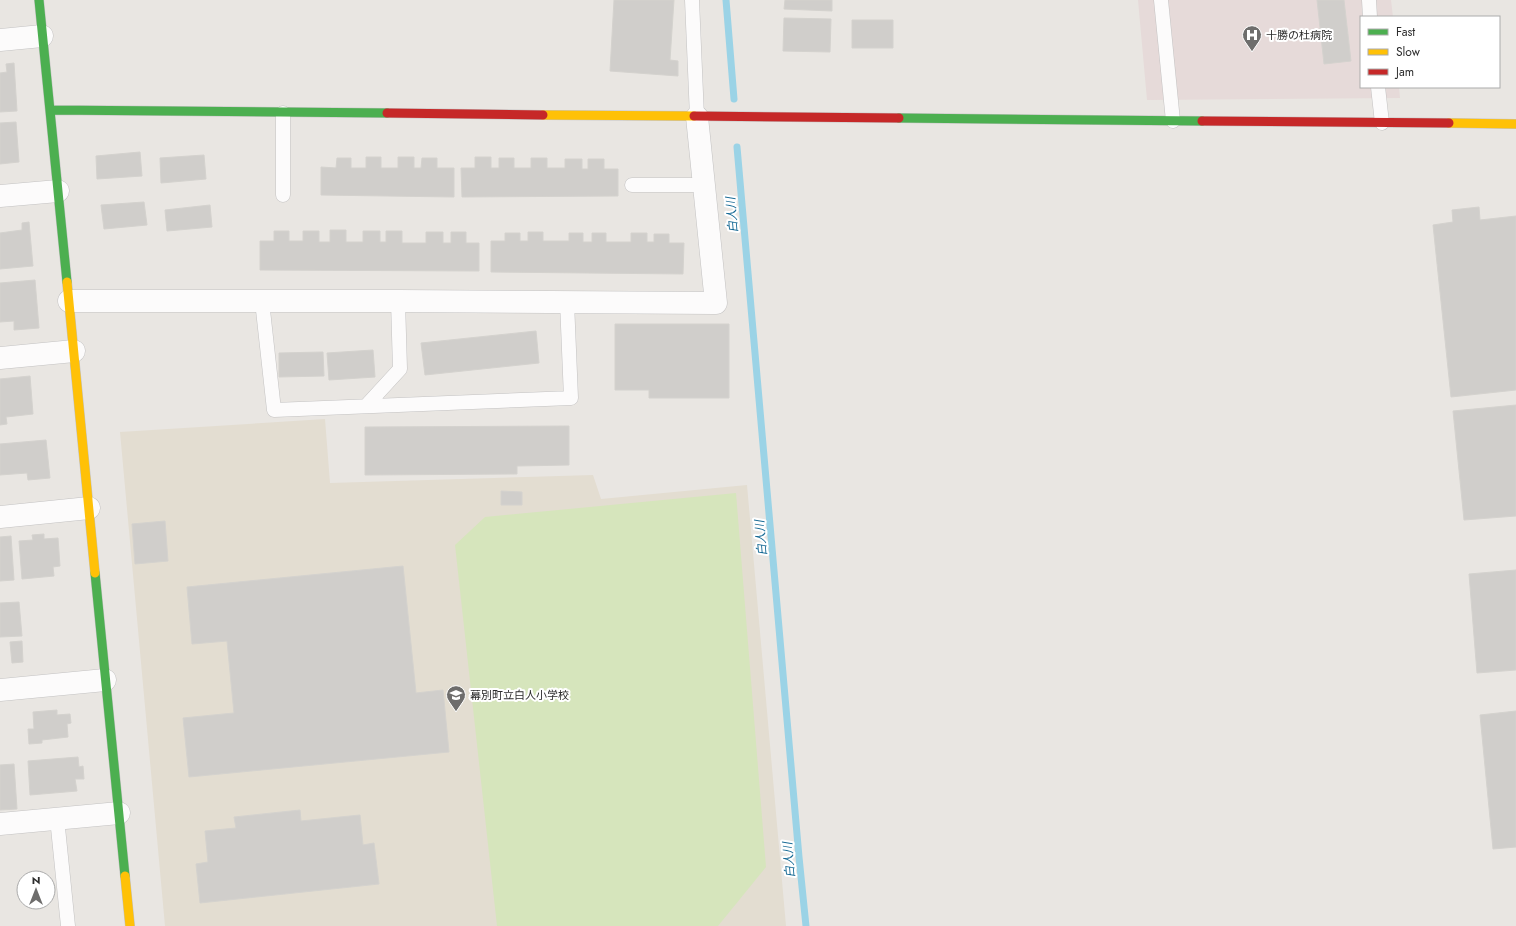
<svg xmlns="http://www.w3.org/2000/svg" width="1516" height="926" viewBox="0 0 1516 926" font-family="Jost,'Noto Sans JP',sans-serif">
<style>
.education{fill:#e3ddd1}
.medical{fill:#e6dad9}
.pitch{fill:#d6e5bc}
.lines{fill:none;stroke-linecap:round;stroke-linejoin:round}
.stream{stroke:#9bd3e6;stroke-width:7}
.building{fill:#d0cecb;stroke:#d4d2ce}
.lane-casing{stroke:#c3c2c2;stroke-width:15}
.street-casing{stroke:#c3c2c2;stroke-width:23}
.fast-casing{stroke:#c3c2c2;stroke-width:10}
.slow-casing{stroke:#c3c2c2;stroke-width:10}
.jam-casing{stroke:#c3c2c2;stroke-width:10}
.lane{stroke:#fcfbfb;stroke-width:14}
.street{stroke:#fcfbfb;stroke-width:22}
.fast{stroke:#4caf50;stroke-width:9}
.slow{stroke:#ffc107;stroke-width:9}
.jam{stroke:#c62828;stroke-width:9}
.labels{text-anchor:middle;stroke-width:4;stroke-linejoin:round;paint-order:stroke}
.poi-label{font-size:11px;fill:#2c2c2c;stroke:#fff;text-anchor:start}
.water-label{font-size:12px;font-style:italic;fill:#176a95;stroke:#fff}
</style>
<rect width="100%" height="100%" fill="#e9e6e2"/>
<path class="education" d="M325 419 330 483 593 475 601 499 747 485 786 926H165L120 432Z"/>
<path class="medical" d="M1138 0H1391L1393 17H1361V87H1399L1400 98 1147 100Z"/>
<path class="pitch" d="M736 493 766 867 718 926H497L455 545 485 517Z"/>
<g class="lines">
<path class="stream" d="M726 0 734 99
M737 147 799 857 806 926"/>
</g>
<path class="building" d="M614 0H674L670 60 678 61V76L610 71Z
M785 0H832V11L784 9Z
M1317 0H1344L1351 61 1324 64Z
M784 18 831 19 830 52 783 51Z
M852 20H893V48H852Z
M14 63 17 111 0 112V73L7 72 6 64Z
M16 122 19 162 0 164V123Z
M140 152 142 176 97 179 96 156Z
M204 155 206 179 161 183 160 158Z
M366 157H381V168H398V157H414V168H421L422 158H437V168H454V197L321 195V167L336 168 337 158H351V168H366Z
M475 157H491V168H499V158H514V168H531V158H547V168H565V159H582V169H588V159H604V169H618V196L462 197 461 168H475Z
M144 202 147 225 104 229 101 205Z
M210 205 212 227 167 231 165 210Z
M1479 207 1480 220 1516 216V390L1451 397 1433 225 1453 222 1452 210Z
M29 222 33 266 0 269V233L22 230V223Z
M330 230H346V242H363V231H380V242H386V231H402V243H426V232H443V243H451V232H466V243H479V271L260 270V241H274V231H289V241H303V231H319V242H330Z
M528 232H543V241H569V233H583V242H592V233H606V242H631V233H647V242H654V234H669V243H684L683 274 491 272V241H505V233H520V241H528Z
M35 280 39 328 14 330V321L0 322V283Z
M615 324H729V398H649V390H615Z
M536 331 539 363 425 375 421 343Z
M373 350 375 377 329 380 327 353Z
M323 352 324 376 279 377V353Z
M30 376 33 414 6 417 7 424 0 425V379Z
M1516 405V516L1464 520 1453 411Z
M569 426V465L517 466V474L365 475V427Z
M46 440 50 478 28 480 27 473 0 475V444Z
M501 491 522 492V505H501Z
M165 521 168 561 135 564 132 524Z
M44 534V539L58 538 60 566 53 567 54 576 22 579 19 541 33 540 32 535Z
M11 536 14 580 0 581V537Z
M403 566 416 693 443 690 449 752 189 777 183 718 234 713 227 641 192 644 187 587Z
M1516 570V670L1477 673 1469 574Z
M19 602 22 636 0 637V603Z
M22 641 23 662 12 663 10 642Z
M57 710V715L70 714 71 723 67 724 68 737 42 740V743L29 744 28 729H34L33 712Z
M1516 711V847L1493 849 1480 715Z
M78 757 79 767 83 766 84 779H75L77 791 30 795 28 761Z
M14 764 17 809 0 810V765Z
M300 810 301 821 360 815 363 845 374 843 379 884 200 903 196 864 208 862 205 831 236 828 234 817Z"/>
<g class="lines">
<defs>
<path id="lane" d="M692 0 697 117
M1161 0 1173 121
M1369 0 1370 17
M1378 87 1382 123
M283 113V195
M632 185H704
M262 301 274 410 571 398 567 302
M366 406 400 369 398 301
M57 818 68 926"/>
<path id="street" d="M0 40 42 36
M0 196 58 191
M69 301H398L716 303 697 117
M0 358 74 351
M0 517 89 508
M0 690 105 680
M0 824 119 813"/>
<path id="fast" d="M39 0 67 282
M50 110 387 113
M899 118 1202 121
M95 573 125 876"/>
<path id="slow" d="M543 115 694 116
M1449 123 1516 124
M67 282 95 573
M125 876 130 926"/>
<path id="jam" d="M387 113 543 115
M694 116 899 118
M1202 121 1449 123"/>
</defs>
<use href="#lane" class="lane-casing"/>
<use href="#street" class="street-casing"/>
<use href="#fast" class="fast-casing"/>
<use href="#slow" class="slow-casing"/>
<use href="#jam" class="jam-casing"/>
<use href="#lane" class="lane"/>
<use href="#street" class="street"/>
<use href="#fast" class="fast"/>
<use href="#slow" class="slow"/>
<use href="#jam" class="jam"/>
</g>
<defs>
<symbol id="hospital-pin" viewBox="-11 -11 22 30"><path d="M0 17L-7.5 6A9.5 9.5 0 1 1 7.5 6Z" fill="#6e6d6c" stroke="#fff"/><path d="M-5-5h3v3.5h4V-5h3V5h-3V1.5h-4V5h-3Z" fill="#fff"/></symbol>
<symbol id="school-pin" viewBox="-11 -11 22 30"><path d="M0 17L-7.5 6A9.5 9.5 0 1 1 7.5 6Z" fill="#6e6d6c" stroke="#fff"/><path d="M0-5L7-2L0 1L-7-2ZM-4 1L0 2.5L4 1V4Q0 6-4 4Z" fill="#fff"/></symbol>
</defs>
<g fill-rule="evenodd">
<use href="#hospital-pin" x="1241" y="24" width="22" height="30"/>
<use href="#school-pin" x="445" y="684" width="22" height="30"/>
</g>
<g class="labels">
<g class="poi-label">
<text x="1266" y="39">十勝の杜病院</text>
<text x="470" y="699">幕別町立白人小学校</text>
</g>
<g class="water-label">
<text transform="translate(732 215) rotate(-95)" y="4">白人川</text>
<text transform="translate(761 538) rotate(-95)" y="4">白人川</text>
<text transform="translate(789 860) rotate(-95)" y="4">白人川</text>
</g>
</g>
<rect x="1360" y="16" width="140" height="72" fill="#ffffff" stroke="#ababab"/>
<rect x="1368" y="29" width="20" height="6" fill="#4caf50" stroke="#ababab"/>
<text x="1396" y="36" font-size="12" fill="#2c2c2c">Fast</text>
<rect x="1368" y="49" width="20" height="6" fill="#ffc107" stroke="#ababab"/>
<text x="1396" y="56" font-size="12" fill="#2c2c2c">Slow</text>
<rect x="1368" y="69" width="20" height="6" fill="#c62828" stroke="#ababab"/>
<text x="1396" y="76" font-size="12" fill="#2c2c2c">Jam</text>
<g transform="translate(36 890)"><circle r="19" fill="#ffffff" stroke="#ababab"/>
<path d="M0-3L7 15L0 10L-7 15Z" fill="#6e6d6c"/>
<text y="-6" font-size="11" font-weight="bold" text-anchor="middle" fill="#2c2c2c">N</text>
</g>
</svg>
